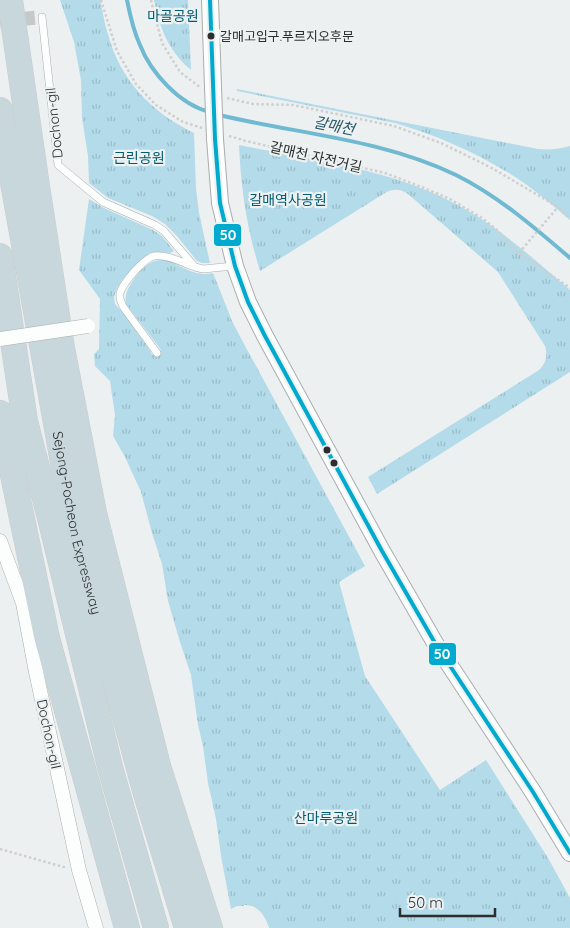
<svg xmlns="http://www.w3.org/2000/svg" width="570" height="928" viewBox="0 0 570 928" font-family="Quicksand,'Noto Sans KR',sans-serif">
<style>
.park{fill:url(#park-tufts)}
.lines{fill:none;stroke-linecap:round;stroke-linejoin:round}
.stream{stroke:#70bad1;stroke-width:4}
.minor-tunnel{stroke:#c6c9ca;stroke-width:14;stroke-dasharray:14 7;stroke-linecap:butt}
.service-casing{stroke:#abadad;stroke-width:8}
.minor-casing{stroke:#abadad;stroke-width:15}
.tertiary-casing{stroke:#abadad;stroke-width:18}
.motorway-casing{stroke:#cacccc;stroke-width:26}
.path{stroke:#cecfcf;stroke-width:2.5;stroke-dasharray:2.5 2.5;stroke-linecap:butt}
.service{stroke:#fcfdfd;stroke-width:7}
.minor{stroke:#fcfdfd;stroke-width:14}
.tertiary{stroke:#fcfdfd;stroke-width:16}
.motorway{stroke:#c8d7dc;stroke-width:25}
.minor-bridge-casing{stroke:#abadad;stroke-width:15;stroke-linecap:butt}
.tertiary-bridge-casing{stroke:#abadad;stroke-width:18;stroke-linecap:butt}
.minor-bridge{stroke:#fcfdfd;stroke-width:14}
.tertiary-bridge{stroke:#fcfdfd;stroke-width:16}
.bus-1-casing{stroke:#ecf1f2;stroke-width:8}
.bus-1{stroke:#00a9ce;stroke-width:4}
.bus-dot{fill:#2c2e2e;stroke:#ecf1f2;stroke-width:2}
.labels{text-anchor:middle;stroke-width:4.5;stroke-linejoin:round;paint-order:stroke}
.bus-label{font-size:13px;fill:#2c2e2e;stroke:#ecf1f2;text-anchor:start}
.park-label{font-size:14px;fill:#015c72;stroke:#ecf1f2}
.street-label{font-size:14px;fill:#2c2e2e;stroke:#ecf1f2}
.water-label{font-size:15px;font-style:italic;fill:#295564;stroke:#ecf1f2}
.line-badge{stroke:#ecf1f2;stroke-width:2}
.badge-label{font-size:14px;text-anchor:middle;font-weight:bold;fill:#fff}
</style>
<defs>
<pattern id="park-tufts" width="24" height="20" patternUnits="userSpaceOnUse" patternTransform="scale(1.25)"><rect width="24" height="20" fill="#b3dbe9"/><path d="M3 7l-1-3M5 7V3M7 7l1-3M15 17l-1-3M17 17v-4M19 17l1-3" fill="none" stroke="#9abcc8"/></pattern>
</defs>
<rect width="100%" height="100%" fill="#edf0f1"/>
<path class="park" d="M60 0H100C103 11 104 23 108 34 120 80 151 112 194 133L196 188 199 213 210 263H202L197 261 177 236 165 224 152 216 108 198 89 183 88 156 82 118 81 80 74 42Z
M154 0H188L191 70C168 50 160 29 154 0Z
M237 89 538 149C549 150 559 149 570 146V220C551 204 533 188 512 175 475 152 436 135 395 123L237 91Z
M239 145C315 160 398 170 465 209 504 231 536 261 570 290V372L377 494 368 477 539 370C546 363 548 356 545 346L498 272 408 194C401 189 393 188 385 193L260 271C247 229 241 190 239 145Z
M89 199 104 208 153 230 162 236 174 251 170 253 160 252 151 253 144 257 123 279 117 288 114 297 115 304 125 315 151 352 152 355 161 350 126 304C124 293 130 285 136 276 166 238 181 281 213 273L232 321 244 344 365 566 339 582 365 676 440 790 486 760 548 858 570 898V928H269C266 916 257 904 244 905V906H237L231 909 221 856 216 819 208 783 203 746 198 725 191 675 180 642 168 601 162 564 152 533 141 492 125 457 113 436 115 415 110 381 95 366 94 354 99 349 100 299 79 270Z"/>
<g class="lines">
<path class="stream" d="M127 0C130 15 133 30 140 45 151 73 180 105 210 112
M219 115C299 134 381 139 456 175 498 196 534 227 570 258"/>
<path class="minor-tunnel" d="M0 21 42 17"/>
<defs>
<path id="service" d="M42 17 58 165 103 202 155 225 164 231 195 267 203 269 234 266
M157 353 124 308C121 303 119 299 120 293 123 283 143 259 154 256 166 254 181 262 192 266"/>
<path id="minor" d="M0 541 23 603 36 672 79 870 96 928"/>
<path id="tertiary" d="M210 0 213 87
M215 139 220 203 235 266 248 302 265 336 382 551 435 643 533 792 570 853"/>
<g id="motorway">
<path d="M10 0 37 186 62 348 94 513 158 766 210 928"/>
<path id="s1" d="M0 110 77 541 146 794 187 928"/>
<path d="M0 256 25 421 51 522 110 767 156 928"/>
<path d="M0 413 47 638 127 928"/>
</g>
</defs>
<use href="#service" class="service-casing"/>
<use href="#minor" class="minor-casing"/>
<use href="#tertiary" class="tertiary-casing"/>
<use href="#motorway" class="motorway-casing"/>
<path class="path" d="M101 0 117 51 136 84 156 105 183 122 202 128
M151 0 162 43 180 72 200 87
M227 98 253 104 293 105 394 126 441 143 490 167 558 207 570 219
M229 136 246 141 385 173 424 188 450 199 482 218 497 230 519 253 570 288
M519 253 558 207
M0 849 67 868"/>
<use href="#service" class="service"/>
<use href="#minor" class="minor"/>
<use href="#tertiary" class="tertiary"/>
<use href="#motorway" class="motorway"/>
<defs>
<path id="minor-bridge" d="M0 339 88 326"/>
<path id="tertiary-bridge" d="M213 87 215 139"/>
</defs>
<use href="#minor-bridge" class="minor-bridge-casing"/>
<use href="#tertiary-bridge" class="tertiary-bridge-casing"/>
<use href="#minor-bridge" class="minor-bridge"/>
<use href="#tertiary-bridge" class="tertiary-bridge"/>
<defs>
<path id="bus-1" d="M210 0 215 139 220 203 235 266 248 302 265 336 382 551 435 643 533 792 570 853"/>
</defs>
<use href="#bus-1" class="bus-1-casing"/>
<use href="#bus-1" class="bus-1"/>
</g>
<g class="bus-dot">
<circle cx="211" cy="36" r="4.5"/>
<circle cx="327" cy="450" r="4.5"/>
<circle cx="334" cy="463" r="4.5"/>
</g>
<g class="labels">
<g class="bus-label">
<text x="220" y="41">갈매고입구.푸르지오후문</text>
</g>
<g class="park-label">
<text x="173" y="21">마골공원</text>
<text x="139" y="163">근린공원</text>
<text x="288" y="205">갈매역사공원</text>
<text x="326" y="823">산마루공원</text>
</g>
<g class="street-label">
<text transform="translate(54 123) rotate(-96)" y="5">Dochon-gil</text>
<text transform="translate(316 157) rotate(13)" y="5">갈매천 자전거길</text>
<text dy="5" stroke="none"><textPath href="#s1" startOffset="420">Sejong-Pocheon Expressway</textPath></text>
<text transform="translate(49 734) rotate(78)" y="5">Dochon-gil</text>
</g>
<g class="water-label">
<text transform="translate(334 126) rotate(11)" y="5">갈매천</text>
</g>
</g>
<g class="line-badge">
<rect x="213" y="223" width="29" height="24" rx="5" fill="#00a9ce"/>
<rect x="428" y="642" width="29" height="24" rx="5" fill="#00a9ce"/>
</g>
<g class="badge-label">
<text x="228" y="240">50</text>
<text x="442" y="659">50</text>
</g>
<path d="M400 908v8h95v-8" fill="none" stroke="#2c2e2e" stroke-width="2.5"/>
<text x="408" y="908" font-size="15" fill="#2c2e2e" stroke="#ecf1f2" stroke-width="4" paint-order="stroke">50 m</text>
</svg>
